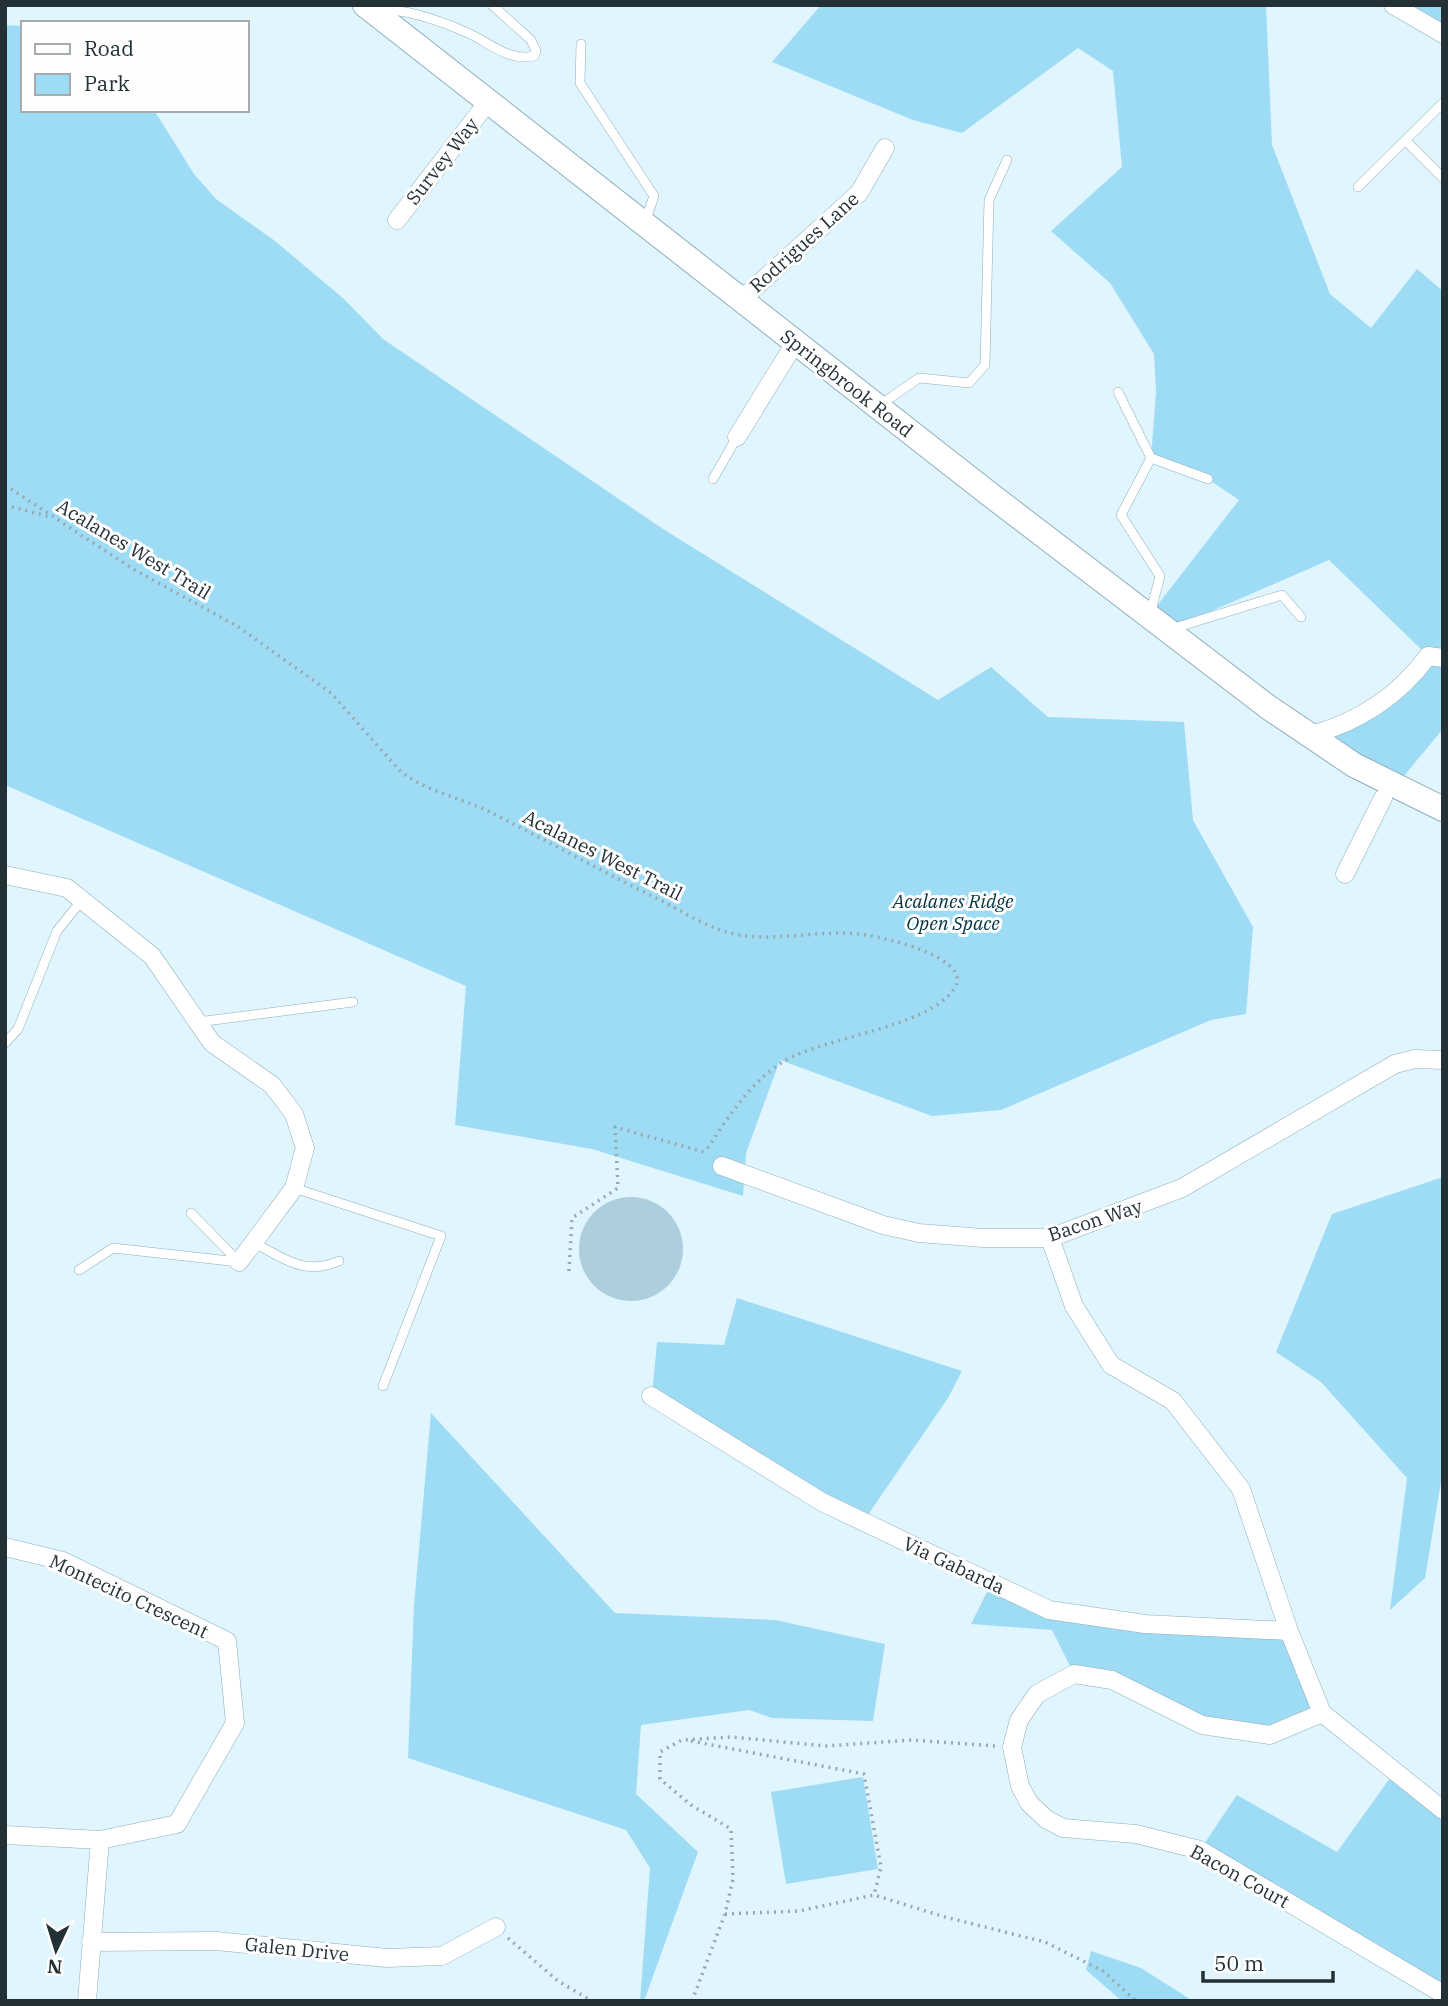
<svg xmlns="http://www.w3.org/2000/svg" width="1448" height="2006" viewBox="0 0 1448 2006" font-family="'IBM Plex Serif',serif">
<style>
.green{fill:#9edcf6}
.building{fill:#adcfdd}
.lines{fill:none;stroke-linecap:round;stroke-linejoin:round}
.lane-casing{stroke:#8daebb;stroke-width:10}
.street-casing{stroke:#8daebb;stroke-width:19}
.secondary-casing{stroke:#8daebb;stroke-width:26}
.path{stroke:#97a9b0;stroke-width:3.5;stroke-dasharray:2 5;stroke-linecap:butt}
.lane{stroke:#fff;stroke-width:9}
.street{stroke:#fff;stroke-width:18}
.secondary{stroke:#fff;stroke-width:24}
.labels{text-anchor:middle;stroke-width:6;stroke-linejoin:round;paint-order:stroke}
.street-label{font-size:19px;fill:#233136;stroke:#fefefe}
.park-label{font-size:19px;font-style:italic;fill:#003242;stroke:#fefefe}
</style>
<rect width="100%" height="100%" fill="#e0f5fe"/>
<path class="green" d="M821 5H1266L1272 145 1330 294 1371 328 1417 269 1443 291V729L1398 783 1331 733 1428 656 1329 560 1168 630 1149 616 1239 500 1208 479 1151 458 1156 392 1154 354 1110 283 1051 231 1122 167 1113 71 1078 48 962 133 913 120 772 62Z
M1393 5H1443V34Z
M5 25 23 26V110H154L194 174 216 199 275 241 344 299 383 339 663 529 938 700 991 667 1048 717 1184 722 1193 820 1253 927 1246 1014 1211 1020 1001 1110 932 1116 780 1060 746 1153 743 1196 592 1149 455 1125 466 986 5 785Z
M1443 1177V1470L1425 1578 1390 1610 1407 1478 1321 1382 1276 1352 1332 1214Z
M737 1298 962 1371 948 1398 863 1522 652 1396 657 1342 724 1345Z
M431 1413 615 1613 775 1620 885 1644 873 1721 772 1718 749 1710 641 1725 636 1794 698 1852 644 2001H640L650 1868 626 1830 408 1758 414 1605Z
M992 1582 1049 1610 1289 1631 1322 1713 1261 1733 1202 1725 1074 1674 1052 1630 971 1624Z
M1395 1771 1443 1810V1994L1200 1850 1237 1795 1337 1852Z
M863 1777 878 1869 786 1884 771 1792Z
M1091 1951 1141 1968 1193 2001H1122L1086 1970Z"/>
<path class="building" d="M579 1249a52 52 0 1 1 104 0a52 52 0 1 1-104 0Z"/>
<g class="lines">
<defs>
<path id="lane" d="M378 10C406 8 443 22 468 33 490 43 509 62 534 56L536 51 531 40 492 5
M581 44 580 83 654 196 645 222
M1406 141 1443 178
M1358 187 1443 103
M1118 392 1151 458 1121 515 1160 576 1150 614
M880 405 919 378 969 383 985 365 989 200 1007 160
M1151 458 1208 479
M713 479 737 437
M1171 629 1282 595 1301 617
M198 1022 353 1002
M5 1043 18 1029 57 931 82 900
M294 1188 441 1236 383 1386
M191 1213 239 1262
M253 1242C284 1259 305 1276 339 1261
M79 1270 113 1248 239 1262"/>
<path id="street" d="M1393 5 1443 34
M397 220 487 103
M742 299 859 193 885 148
M737 437 795 343
M1308 736C1356 723 1398 697 1428 656L1443 658
M1345 874 1383 798
M5 875 67 888 152 956 212 1043 272 1085 294 1114 305 1148 294 1188 239 1262
M722 1166 883 1225 919 1233 983 1238H1050L1182 1188 1395 1064 1415 1059 1443 1060
M1050 1238 1074 1306 1111 1365 1173 1401 1241 1489 1289 1631 1322 1713 1443 1810
M651 1396 822 1502 1049 1610 1145 1624 1289 1631
M5 1547 63 1561 227 1641 235 1723 177 1824 100 1840 5 1835
M1322 1713 1270 1735 1202 1725 1112 1680 1074 1674 1037 1694 1019 1720 1012 1747 1020 1786 1029 1803 1046 1819 1063 1828 1136 1834 1200 1850 1443 1994
M91 1942 216 1941 387 1958 442 1956 496 1927
M87 2001 100 1840"/>
<path id="secondary" d="M365 5 988 493 1268 707 1354 765 1443 809"/>
</defs>
<use href="#lane" class="lane-casing"/>
<use href="#street" class="street-casing"/>
<use href="#secondary" class="secondary-casing"/>
<path class="path" d="M5 485 133 569 237 626 331 693 401 772C428 792 462 798 492 813 549 842 605 873 662 901 685 913 708 928 734 934 778 943 823 928 866 935 886 938 975 958 954 989 927 1028 827 1036 784 1061 750 1082 727 1119 705 1152
M5 505 50 517
M569 1271 572 1218 618 1188 615 1127 704 1152
M691 1741 864 1774 881 1867 874 1895
M725 1914 799 1911 874 1895 945 1917 1045 1942 1103 1971 1136 2001
M508 1938 558 1981 592 2001
M692 2001 725 1914 733 1879 731 1829 691 1805 660 1779V1752L682 1740 731 1737 826 1746 912 1740 996 1746"/>
<use href="#lane" class="lane"/>
<use href="#street" class="street"/>
<use href="#secondary" class="secondary"/>
</g>
<g class="labels">
<g class="street-label">
<text transform="translate(442 161) rotate(-52)" y="7">Survey Way</text>
<text transform="translate(804 242) rotate(-42)" y="7">Rodrigues Lane</text>
<text transform="translate(847 383) rotate(38)" y="7">Springbrook Road</text>
<text transform="translate(134 549) rotate(31)" y="7">Acalanes West Trail</text>
<text transform="translate(603 855) rotate(27)" y="7">Acalanes West Trail</text>
<text transform="translate(1095 1220) rotate(-18)" y="7">Bacon Way</text>
<text transform="translate(954 1565) rotate(25)" y="7">Via Gabarda</text>
<text transform="translate(129 1596) rotate(25)" y="7">Montecito Crescent</text>
<text transform="translate(1240 1876) rotate(29)" y="7">Bacon Court</text>
<text transform="translate(297 1949) rotate(6)" y="7">Galen Drive</text>
</g>
<g class="park-label">
<text x="953" y="908">Acalanes Ridge<tspan x="953" dy="22">Open Space</tspan></text>
</g>
</g>
<rect width="1448" height="2006" fill="none" stroke="#233136" stroke-width="14"/>
<rect x="21" y="21" width="228" height="91" fill="#fefefe" stroke="#a6acae" stroke-width="2"/>
<rect x="35" y="44" width="35" height="10" fill="#ffffff" stroke="#a6acae" stroke-width="2"/>
<text x="84" y="56" font-size="21" fill="#233136">Road</text>
<rect x="35" y="74" width="35" height="21" fill="#9edcf6" stroke="#a6acae" stroke-width="2"/>
<text x="84" y="91" font-size="21" fill="#233136">Park</text>
<g transform="translate(56 1950) rotate(184)" stroke="#fefefe" stroke-width="5" paint-order="stroke">
<path d="M0-5L12 26L0 18L-12 26Z" fill="#233136"/>
<text y="-10" font-size="19" font-weight="bold" text-anchor="middle" fill="#233136">N</text>
</g>
<path d="M1203 1971v10h130v-10" fill="none" stroke="#233136" stroke-width="3.5"/>
<text x="1214" y="1971" font-size="21" fill="#233136" stroke="#fefefe" stroke-width="5" paint-order="stroke">50 m</text>
</svg>
